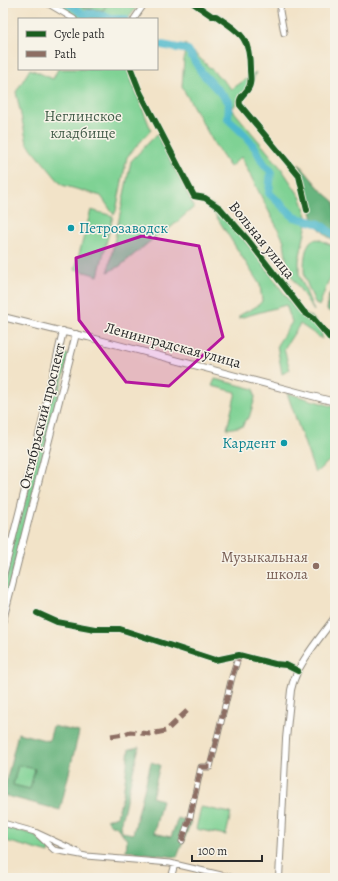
<svg xmlns="http://www.w3.org/2000/svg" width="338" height="881" viewBox="0 0 338 881" font-family="Alegreya,serif">
<style>
.green{fill:#7fd294;stroke:#557e60}
.forest{fill:#67b47e;stroke:#497054;fill-rule:evenodd}
.lines{fill:none;stroke-linecap:round;stroke-linejoin:round}
.river{stroke:#4fb9cc;stroke-width:8}
.minor-casing{stroke:#8e877a;stroke-width:7}
.major-casing{stroke:#8e877a;stroke-width:8}
.minor{stroke:#fff;stroke-width:5}
.major{stroke:#fff;stroke-width:6}
.quiet{stroke:#8d6e63;stroke-width:5;stroke-dasharray:10 5;stroke-linecap:butt}
.cycleway-casing{stroke:#f7f3e8;stroke-width:8}
.cycleway{stroke:#1b5e20;stroke-width:6}
.marked{fill:#b5179e;fill-opacity:0.2;stroke:#b5179e;stroke-width:3;stroke-linejoin:round}
.culture-dot{fill:#0f9aa8;stroke:#f7f3e8;stroke-width:1.5}
.education-dot{fill:#8d6e63;stroke:#f7f3e8;stroke-width:1.5}
.labels{text-anchor:middle;stroke-width:3;stroke-linejoin:round;paint-order:stroke}
.park-label{font-size:15px;fill:#445d4a;stroke:#f7f3e8}
.culture-label{font-size:15px;fill:#0d838f;stroke:#f7f3e8;text-anchor:start}
.street-label{font-size:15px;fill:#2b2b2b;stroke:#f7f3e8}
.education-label{font-size:15px;fill:#785e54;stroke:#f7f3e8;text-anchor:end}
</style>
<rect width="100%" height="100%" fill="#f7f3e8"/>
<filter id="ink" filterUnits="userSpaceOnUse"><feTurbulence type="fractalNoise" baseFrequency=".025" numOctaves="2"/><feDisplacementMap in="SourceGraphic" scale="8" xChannelSelector="R" yChannelSelector="G"/><feConvolveMatrix kernelMatrix="1 2 1 2 8 2 1 2 1" color-interpolation-filters="sRGB"/></filter>
<filter id="wash" filterUnits="userSpaceOnUse"><feTurbulence type="fractalNoise" baseFrequency=".012" numOctaves="4" result="noise"/><feDisplacementMap in="SourceGraphic" scale="16" xChannelSelector="R" yChannelSelector="G"/><feGaussianBlur stdDeviation="0.9" result="paint"/><feColorMatrix in="noise" values="0 0 0 0 0 0 0 0 0 0 0 0 0 0 0 0 0 1.4 0 .05"/><feComposite in="paint" operator="in"/></filter>
<g filter="url(#wash)">
<rect width="100%" height="100%" fill="#f2e3c8"/>
<path class="green" d="M53 3H77L86 9 103 11 108 3H129L136 8 128 19H80Z
M79 3H107L103 10 86 8Z
M185 44 232 89 256 72 253 80 232 109 281 168 301 198 308 219 299 260V274L314 311 288 271 284 241 241 157 230 167 215 145 182 87Z
M30 69 53 79 58 69H127L151 130 127 157 116 211 114 215 101 196 62 185 27 143 16 92Z
M157 134 194 207 161 236 159 234 120 266 108 272 131 161Z
M212 204 233 226 264 265 295 309 313 318 322 331V339L300 324 284 349 290 370 282 374 277 345 292 322 286 305 239 318V316C247 310 256 309 262 301L260 285 209 205Z
M91 210 113 216 98 276 75 269Z
M318 239 335 247V271L328 282 319 306 316 304C312 296 308 287 305 278 303 270 304 249 310 242 312 239 315 240 318 239Z
M61 353 69 355 3 609V575Z
M215 379 254 389 255 398 249 418 245 420 243 426 227 429 236 392 212 386Z
M287 393 335 407V456L315 473Z
M18 765 35 769 30 789 13 785Z
M201 807 231 813 226 835 196 829Z
M3 827 33 834 50 849 49 853 3 840Z"/>
<path class="forest" d="M299 164 321 190 335 202V240L328 237 314 223Z
M335 288V315L327 310 329 294Z
M53 726 79 732 60 810 3 795 18 733 49 741ZM18 765 35 769 30 789 13 785Z
M139 747 120 826 122 832 133 834 151 762 160 765 152 797 162 800 154 833 171 837 178 818 191 822 177 857 126 851 127 840 116 826 111 825 106 820 117 816 123 795 129 749Z"/>
<g class="lines">
<path class="river" d="M67 3 84 14H99L113 19H125
M157 44 188 50 202 73 229 102 228 119C237 127 246 135 253 145 261 155 260 163 271 171L269 193 294 217 320 224 335 236"/>
</g>
</g>
<g filter="url(#ink)">
<g class="lines">
<defs>
<path id="minor" d="M47 3 74 19
M193 3 212 16H216C241 33 250 37 250 69 250 75 252 82 249 87 246 94 238 96 240 105L299 176 307 210
M281 3 280 11 284 33
M134 19 145 3
M131 69 140 92 194 196 205 198 220 208 248 240 304 312 313 318 335 344
M3 540 11 542
M37 613 57 622 95 629H120L215 660 239 655 275 664 286 665 298 671
M3 823 35 832 78 852
M35 832 54 850 86 856 170 863 234 878
M182 841 190 817 201 767H210L232 677 239 655
M171 878 175 864"/>
<path id="major" d="M3 317 55 330 88 337 335 402
M3 576 42 423 63 331
M3 620 76 334
M279 878 286 739 291 690C296 665 320 638 335 617"/>
</defs>
<use href="#minor" class="minor-casing"/>
<use href="#major" class="major-casing"/>
<use href="#minor" class="minor"/>
<use href="#major" class="major"/>
<path class="quiet" d="M111 736 125 734 130 732 150 734 166 731 187 711
M182 841 190 817 201 767H210L232 677 239 655"/>
<defs>
<path id="cycleway" d="M193 3 212 16H216C241 33 250 37 250 69 250 75 252 82 249 87 246 94 238 96 240 105L299 176 307 210
M131 69 140 92 194 196 205 198 220 208 248 240 304 312 313 318 335 344
M37 613 57 622 95 629H120L215 660 239 655 275 664 286 665 298 671"/>
</defs>
<use href="#cycleway" class="cycleway-casing"/>
<use href="#cycleway" class="cycleway"/>
</g>
</g>
<path class="marked" d="M142 236 199 246 223 337 169 386 126 382 79 320 76 258Z"/>
<g class="culture-dot">
<circle cx="71" cy="228" r="4"/>
<circle cx="284" cy="443" r="4"/>
</g>
<circle class="education-dot" cx="316" cy="566" r="4"/>
<g class="labels">
<g class="park-label">
<text x="83" y="121">Неглинское<tspan x="83" dy="17">кладбище</tspan></text>
</g>
<g class="culture-label">
<text x="79" y="233">Петрозаводск</text>
<text x="276" y="448" text-anchor="end">Кардент</text>
</g>
<g class="street-label">
<text transform="translate(262 240) rotate(51)" y="5">Вольная улица</text>
<text transform="translate(173 345) rotate(15)" y="5">Ленинградская улица</text>
<text transform="translate(42 416) rotate(-76)" y="5">Октябрьский проспект</text>
</g>
<g class="education-label">
<text x="308" y="562">Музыкальная<tspan x="308" dy="17">школа</tspan></text>
</g>
</g>
<rect width="338" height="881" fill="none" stroke="#f7f3e8" stroke-width="16"/>
<rect x="18" y="18" width="140" height="52" fill="#f7f3e8" stroke="#a5a39c"/>
<rect x="26" y="31" width="20" height="6" fill="#1b5e20" stroke="#a5a39c"/>
<text x="54" y="38" font-size="12" fill="#2b2b2b">Cycle path</text>
<rect x="26" y="51" width="20" height="6" fill="#8d6e63" stroke="#a5a39c"/>
<text x="54" y="58" font-size="12" fill="#2b2b2b">Path</text>
<path d="M192 855v6h70v-6" fill="none" stroke="#2b2b2b" stroke-width="2"/>
<text x="198" y="855" font-size="12" fill="#2b2b2b" stroke="#f7f3e8" stroke-width="3" paint-order="stroke">100 m</text>
</svg>
